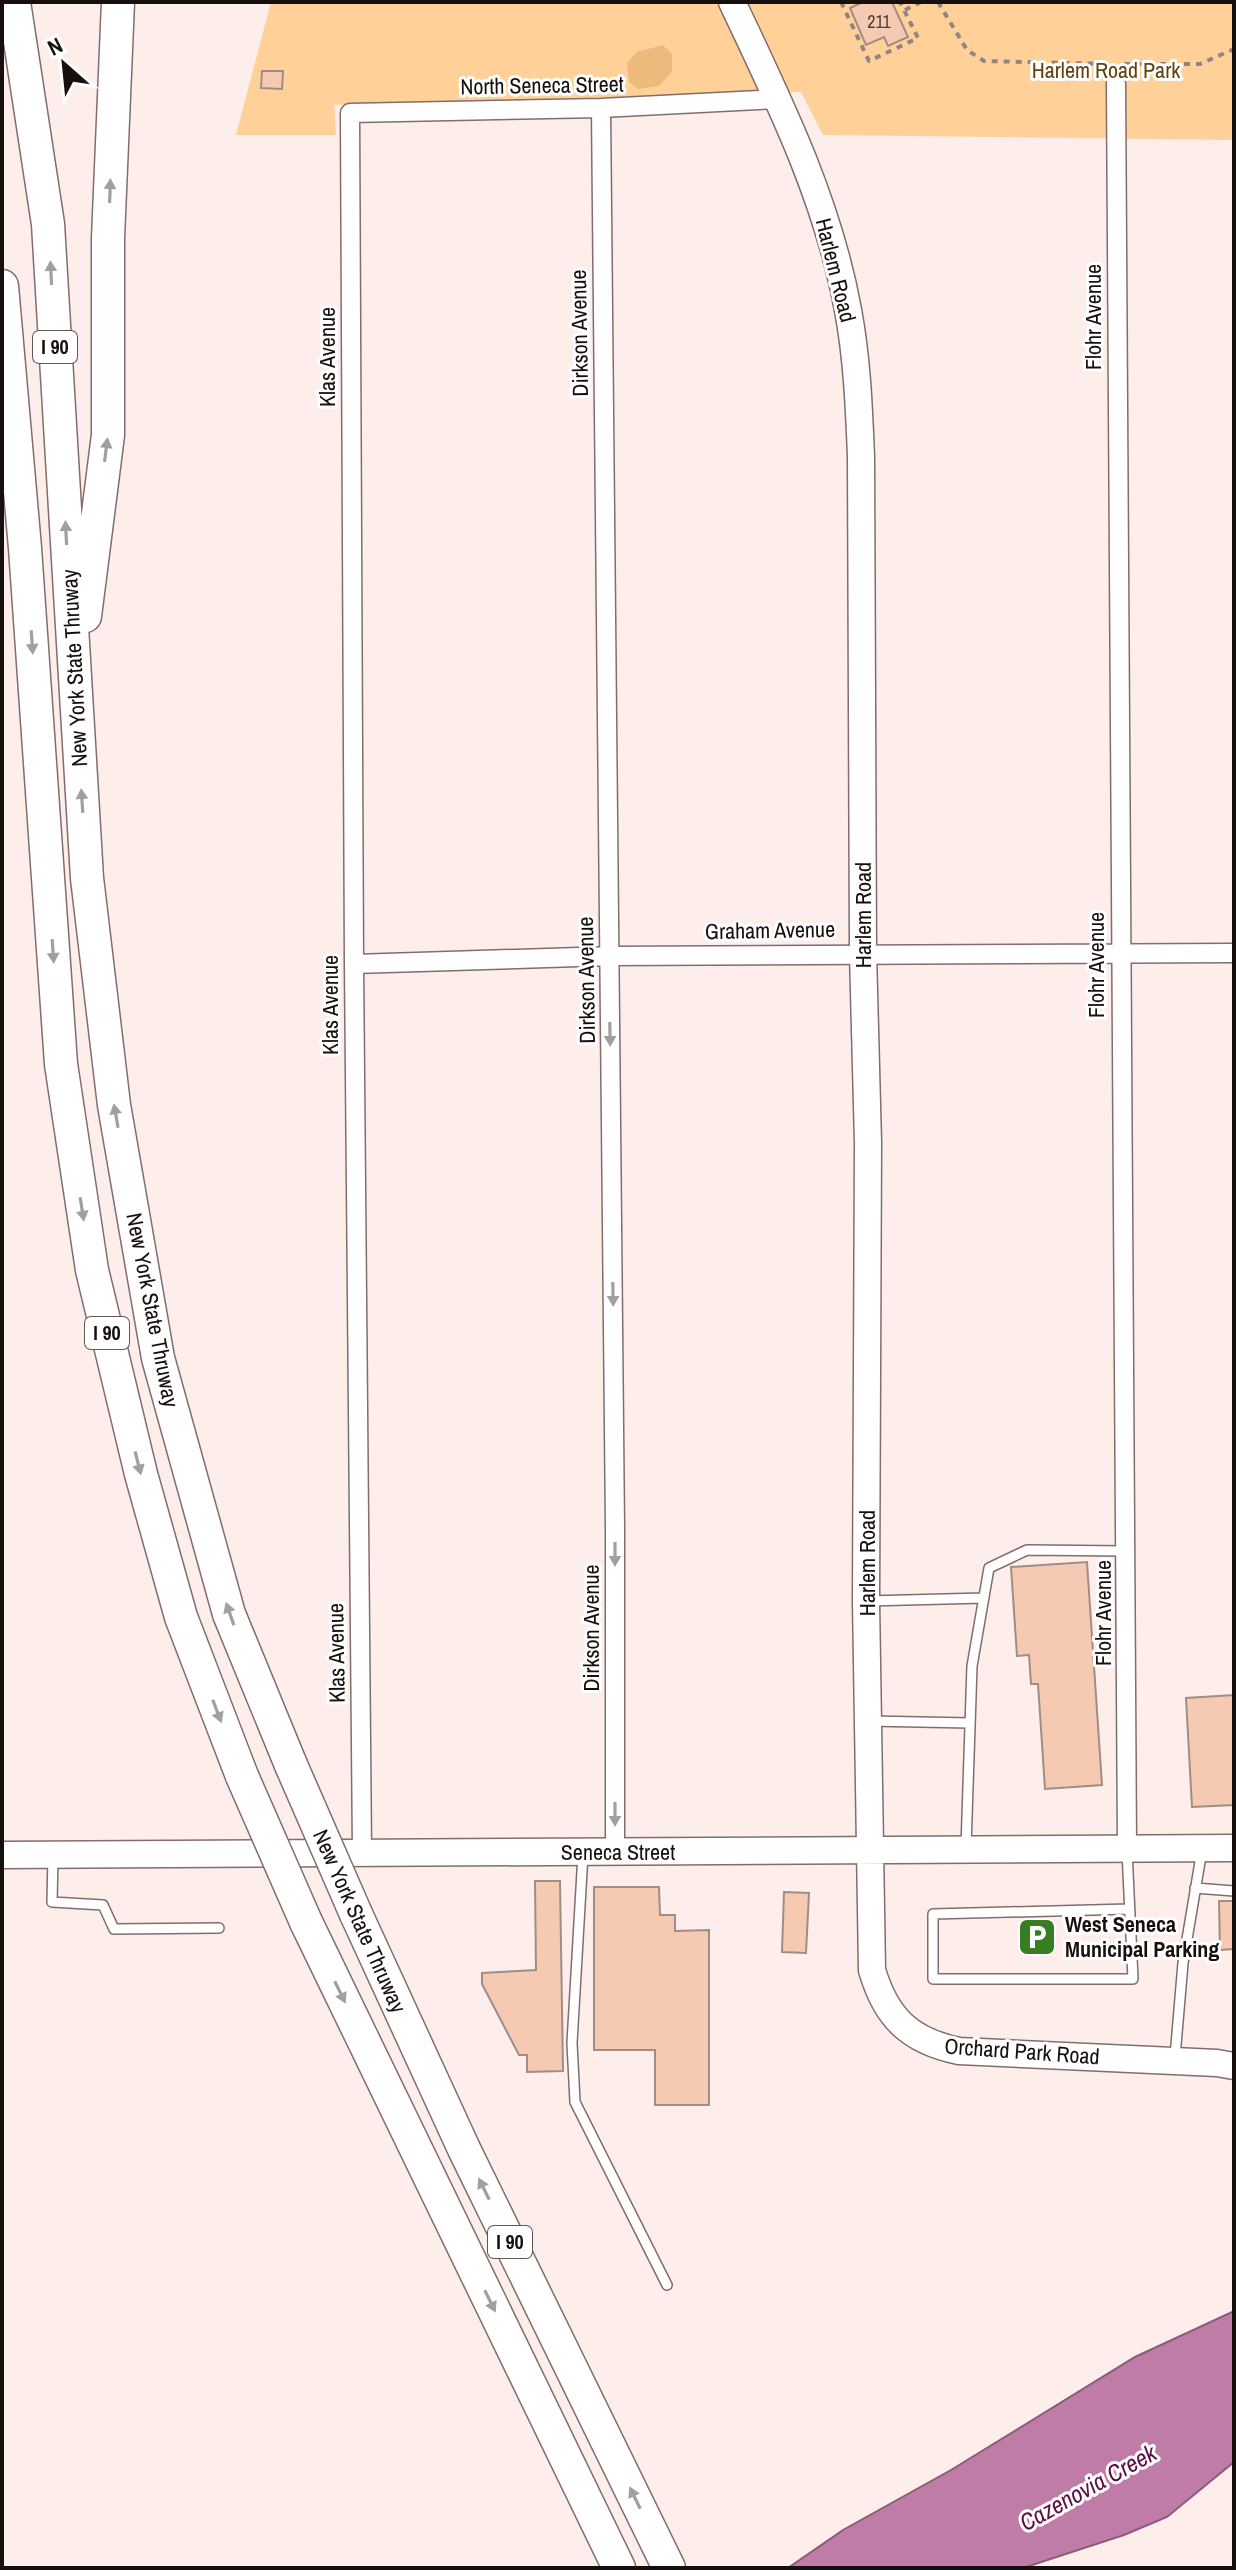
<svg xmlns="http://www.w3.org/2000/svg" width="1236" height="2570" viewBox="0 0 1236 2570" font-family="'Archivo Narrow',sans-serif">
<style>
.green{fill:#ffd098}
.forest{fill:#ecba7b}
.water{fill:#be7ca7;stroke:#8c5b79;stroke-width:2}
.building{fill:#f6c9b3;stroke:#a08d83;stroke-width:2}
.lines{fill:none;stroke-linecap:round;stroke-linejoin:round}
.service-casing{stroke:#826d6b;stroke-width:12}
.minor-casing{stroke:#826d6b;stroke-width:21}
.secondary-casing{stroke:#826d6b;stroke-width:29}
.motorway-casing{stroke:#826d6b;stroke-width:35}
.path{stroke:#918584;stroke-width:4;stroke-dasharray:6 6;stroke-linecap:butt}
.service{stroke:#fff;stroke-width:9}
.minor{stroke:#fff;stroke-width:18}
.secondary{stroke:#fff;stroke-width:26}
.motorway{stroke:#fff;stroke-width:32}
.motorway-bridge-casing{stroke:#826d6b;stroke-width:35;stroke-linecap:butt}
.motorway-bridge{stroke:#fff;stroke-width:32}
.oneway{fill:#a29f9f}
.labels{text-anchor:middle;stroke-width:6;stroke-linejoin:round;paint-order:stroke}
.number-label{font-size:18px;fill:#4f3e37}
.shield{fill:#fff;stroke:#5d5756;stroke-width:2}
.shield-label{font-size:20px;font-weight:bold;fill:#170f0e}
.park-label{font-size:22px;fill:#624010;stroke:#fff}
.street-label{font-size:22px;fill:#170f0e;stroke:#fff}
.poi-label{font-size:22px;font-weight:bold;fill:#170f0e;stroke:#fff;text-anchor:start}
.water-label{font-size:24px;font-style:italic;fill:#5d0d49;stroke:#fff}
</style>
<rect width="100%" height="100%" fill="#fdeeec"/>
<path class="green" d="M271 2H1234V140L823 135 801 92 334 105 336 135H236Z"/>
<path class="forest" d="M663 45 672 54V72L659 86 638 89 629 82 627 63 637 52Z"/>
<path class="water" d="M1234 2311V2462L1167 2517 1124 2535 1023 2568H788L843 2530 951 2470 1135 2357Z"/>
<path class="building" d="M863 2H892L908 37 888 46 884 37 866 45 850 8Z
M262 71H283L282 89 261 88Z
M1087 1562 1102 1785 1045 1789 1038 1684H1031L1029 1655 1017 1656 1011 1567Z
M1234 1695V1805L1192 1807 1186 1698Z
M535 1881H560L563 2071 527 2072V2055H519L482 1984V1973L536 1970Z
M594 1887H659L660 1915H675V1931L709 1930V2105H655V2050H594Z
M784 1892 809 1893 806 1953 782 1952Z
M1219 1901H1234V1949L1220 1950Z"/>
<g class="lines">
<defs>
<path id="service" d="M867 1601 984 1598
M869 1721 970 1723
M966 1847 972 1666 989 1568 1027 1550 1126 1551
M1127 1851 1133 1979H933V1914L1129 1909
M583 1854 572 2043 575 2102 667 2285
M53 1856 52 1902 103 1905 114 1929 219 1928
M1195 1888 1234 1891
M1175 2057 1183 1963 1202 1850"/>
<path id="minor" d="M1116 83 1127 1847
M601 108 615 1529V1852
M354 964 610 956 1234 953
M362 1853 354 964 350 113 601 108 778 99"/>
<path id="secondary" d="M732 2C779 101 828 200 848 310 857 358 859 407 861 456L863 953 868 1143 866 1601 872 1970C886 2018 910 2041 959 2051L1217 2063 1234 2066
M2 1855 1234 1848"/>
<path id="motorway" d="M14 2 48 224 87 878 114 1105 158 1358 229 1614 291 1765
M2 286 25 548 61 1064 92 1270 141 1474 181 1617 242 1776
M85 616 108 435V238L118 2
M356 1914 464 2149 669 2568
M306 1922 619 2568"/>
</defs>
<use href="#service" class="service-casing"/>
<use href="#minor" class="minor-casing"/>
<use href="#secondary" class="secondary-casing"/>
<use href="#motorway" class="motorway-casing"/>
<path class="path" d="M841 2 869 61 918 38 900 2
M938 2 967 50 984 61 1111 64
M905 10 921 2
M1124 64H1200L1234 49"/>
<use href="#service" class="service"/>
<use href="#minor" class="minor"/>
<use href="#secondary" class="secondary"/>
<use href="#motorway" class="motorway"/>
<defs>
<path id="motorway-bridge" d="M291 1765 356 1914
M242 1776 306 1922"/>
</defs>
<use href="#motorway-bridge" class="motorway-bridge-casing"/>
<use href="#motorway-bridge" class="motorway-bridge"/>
</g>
<defs><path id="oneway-solid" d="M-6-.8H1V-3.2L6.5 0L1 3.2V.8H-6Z" transform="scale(2)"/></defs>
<g class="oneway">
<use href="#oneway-solid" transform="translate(110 191) rotate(-88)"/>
<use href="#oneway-solid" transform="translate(51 273) rotate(-93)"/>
<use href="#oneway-solid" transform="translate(106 450) rotate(-83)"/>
<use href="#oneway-solid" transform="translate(66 533) rotate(-93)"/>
<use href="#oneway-solid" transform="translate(32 642) rotate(86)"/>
<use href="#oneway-solid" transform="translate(82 801) rotate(-94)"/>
<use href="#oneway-solid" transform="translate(53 951) rotate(86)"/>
<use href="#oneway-solid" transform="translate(610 1034) rotate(89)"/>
<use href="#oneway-solid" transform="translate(116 1116) rotate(-100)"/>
<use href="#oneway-solid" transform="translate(82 1209) rotate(81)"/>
<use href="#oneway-solid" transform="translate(613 1294) rotate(89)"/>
<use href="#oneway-solid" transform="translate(138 1463) rotate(76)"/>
<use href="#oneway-solid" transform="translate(615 1554) rotate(90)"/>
<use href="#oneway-solid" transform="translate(230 1614) rotate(-109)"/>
<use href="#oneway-solid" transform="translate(217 1711) rotate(69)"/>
<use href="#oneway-solid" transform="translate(615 1814) rotate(90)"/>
<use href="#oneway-solid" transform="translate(340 1992) rotate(64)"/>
<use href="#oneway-solid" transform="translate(484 2189) rotate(-116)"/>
<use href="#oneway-solid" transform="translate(490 2301) rotate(64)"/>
<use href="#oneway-solid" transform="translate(635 2498) rotate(-116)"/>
</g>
<defs>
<symbol id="parking-square" viewBox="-11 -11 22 22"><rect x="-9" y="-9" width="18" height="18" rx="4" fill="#377e22" stroke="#fff"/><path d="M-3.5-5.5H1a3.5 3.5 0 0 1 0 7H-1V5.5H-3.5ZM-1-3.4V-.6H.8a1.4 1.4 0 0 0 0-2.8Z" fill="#fff"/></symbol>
</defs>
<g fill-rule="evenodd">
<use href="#parking-square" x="1015" y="1915" width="44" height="44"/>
</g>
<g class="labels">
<g class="number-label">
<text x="879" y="28">211</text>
</g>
<g class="shield">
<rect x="33" y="331" width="44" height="32" rx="6"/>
<rect x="85" y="1317" width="44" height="32" rx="6"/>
<rect x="488" y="2226" width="44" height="32" rx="6"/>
</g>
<g class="shield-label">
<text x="55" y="354">I 90</text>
<text x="107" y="1340">I 90</text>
<text x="510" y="2249">I 90</text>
</g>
<g class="park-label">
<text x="1106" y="78">Harlem Road Park</text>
</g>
<g class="street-label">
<text transform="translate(542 85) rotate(-1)" y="8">North Seneca Street</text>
<text transform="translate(836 270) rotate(76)" y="8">Harlem Road</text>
<text transform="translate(1093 317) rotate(-90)" y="8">Flohr Avenue</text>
<text transform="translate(579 333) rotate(-91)" y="8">Dirkson Avenue</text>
<text transform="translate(327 357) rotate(-90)" y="8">Klas Avenue</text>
<text transform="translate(74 668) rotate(-93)" y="8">New York State Thruway</text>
<text transform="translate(863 915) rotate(-90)" y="8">Harlem Road</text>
<text transform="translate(770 930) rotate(-1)" y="8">Graham Avenue</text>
<text transform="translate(1096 965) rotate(-90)" y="8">Flohr Avenue</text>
<text transform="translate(586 980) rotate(-91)" y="8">Dirkson Avenue</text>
<text transform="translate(330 1005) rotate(-90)" y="8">Klas Avenue</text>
<text transform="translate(153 1310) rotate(79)" y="8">New York State Thruway</text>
<text transform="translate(867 1563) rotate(-90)" y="8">Harlem Road</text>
<text transform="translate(1103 1613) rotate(-90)" y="8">Flohr Avenue</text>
<text transform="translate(591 1628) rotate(-90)" y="8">Dirkson Avenue</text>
<text transform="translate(336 1653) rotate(-91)" y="8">Klas Avenue</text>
<text x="618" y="1860">Seneca Street</text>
<text transform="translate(360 1921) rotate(66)" y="8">New York State Thruway</text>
<text transform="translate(1022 2051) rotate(4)" y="8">Orchard Park Road</text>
</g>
<g class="poi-label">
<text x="1065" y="1932">West Seneca<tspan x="1065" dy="25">Municipal Parking</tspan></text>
</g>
<g class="water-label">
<text transform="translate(1088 2488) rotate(-29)" y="8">Cazenovia Creek</text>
</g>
</g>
<rect width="1236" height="2570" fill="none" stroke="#170f0e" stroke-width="8"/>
<g transform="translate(64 64) rotate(333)" stroke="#ffffff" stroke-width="6" paint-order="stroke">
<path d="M0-6L14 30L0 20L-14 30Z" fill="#170f0e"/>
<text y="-12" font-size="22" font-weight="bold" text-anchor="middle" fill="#170f0e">N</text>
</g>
</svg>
